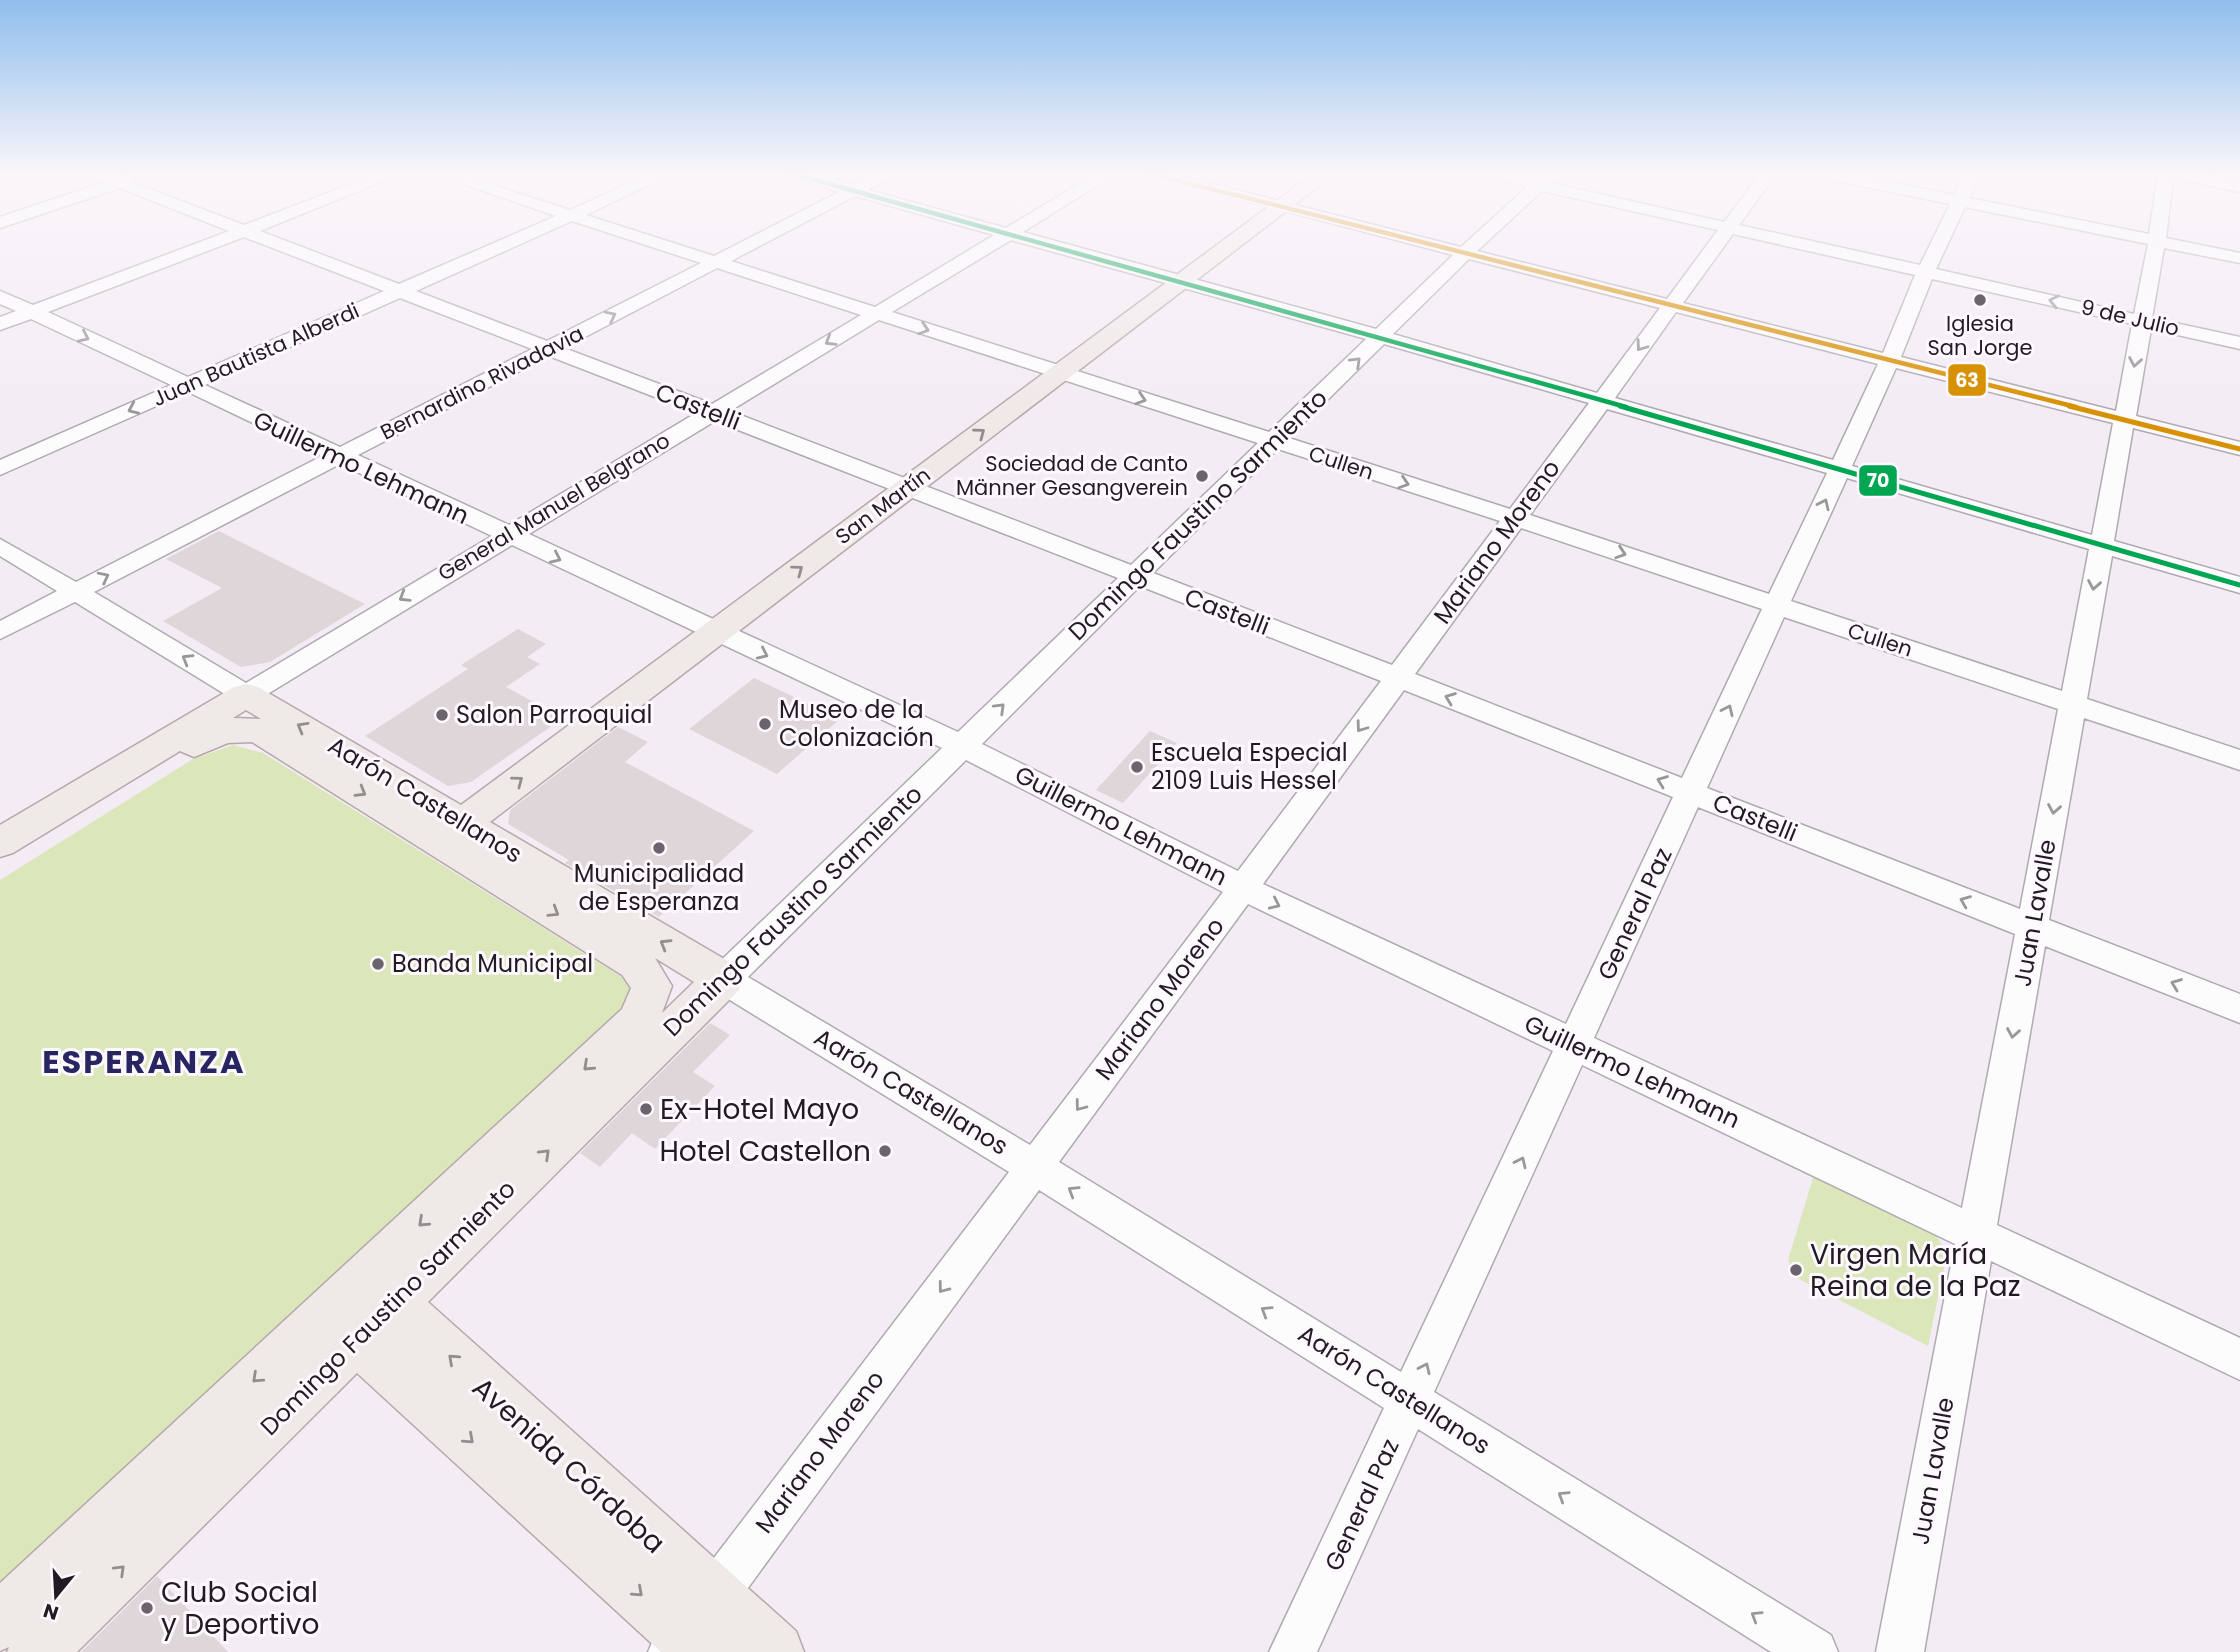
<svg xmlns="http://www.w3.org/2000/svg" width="2240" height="1652" viewBox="0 0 2240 1652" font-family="Poppins,sans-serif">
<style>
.green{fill:#dce6bb}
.building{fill:#ded6d9}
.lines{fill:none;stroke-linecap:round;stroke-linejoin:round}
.minor-casing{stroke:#afaab0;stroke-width:3}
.major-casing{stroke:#b6a8aa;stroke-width:3}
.minor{fill:#fdfcfd;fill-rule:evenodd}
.major{fill:#efe9e8;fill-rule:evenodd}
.bus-1-far1-casing{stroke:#fef8ff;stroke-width:8}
.bus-1-casing{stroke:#fef8ff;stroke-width:10}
.bus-2-far1-casing{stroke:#fef8ff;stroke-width:8}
.bus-2-casing{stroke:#fef8ff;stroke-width:10}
.bus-1-far1{stroke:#00a651;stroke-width:4.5}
.bus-1{stroke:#00a651;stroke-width:5}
.bus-2-far1{stroke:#d79105;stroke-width:4.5}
.bus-2{stroke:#d79105;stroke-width:5}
.oneway{stroke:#9a979a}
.oneway2{stroke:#928d8f}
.poi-dot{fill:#6a656c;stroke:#fef8ff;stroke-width:2.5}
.labels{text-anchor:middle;stroke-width:6;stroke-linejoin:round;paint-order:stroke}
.far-street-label{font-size:21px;fill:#211c22;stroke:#fef8ff}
.far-poi-label{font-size:21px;fill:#211c22;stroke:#fef8ff}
.street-label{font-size:24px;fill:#211c22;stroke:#fef8ff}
.poi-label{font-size:24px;fill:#211c22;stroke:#fef8ff;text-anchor:start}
.near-poi-label{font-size:28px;fill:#211c22;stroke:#fef8ff;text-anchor:start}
.near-street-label{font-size:28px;fill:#211c22;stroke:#fef8ff}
.district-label{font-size:32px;font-weight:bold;letter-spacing:2px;fill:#282660;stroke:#fef8ff}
.line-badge{stroke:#fef8ff;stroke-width:2.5}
.badge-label{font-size:19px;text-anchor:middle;font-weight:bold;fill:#fff}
</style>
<rect width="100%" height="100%" fill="#f3ecf4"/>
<path class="green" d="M233 745 263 753 620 976 630 987 632 999 0 1605V880L193 759Z
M1816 1168 1929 1224 1947 1253 1928 1346 1797 1278 1788 1260Z"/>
<path class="building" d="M219 531 365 604 270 662 241 667 163 621 222 588 166 559Z
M518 629 546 644 527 657 540 664 506 687 563 718 471 782 448 786 365 736 468 669 461 665Z
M754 678 840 719 777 774 689 729Z
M618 727 648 742 625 762 754 831 659 917 565 863 569 860 508 824 510 810Z
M1150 731 1177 743 1123 803 1096 790Z
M710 1023 730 1035 693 1072 715 1086 655 1149 632 1133 600 1167 580 1153Z
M157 1576 228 1652H81Z"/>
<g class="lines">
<defs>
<path id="minor" d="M87 173 134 177V183L244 225 379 173H403L260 231 399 284 556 216 431 173H456L570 210 652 173H674L586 215 714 256 839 192 782 173H809L852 185 875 173H896L868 190 1006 228 1097 173H1117L1023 232 1376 329 1453 255 1140 173H1169L1461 247 1527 187 1478 173H1509L1536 179 1542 173H1560L1551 183 1724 222 1761 173H1777L1739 225 1920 265 1950 204 1822 178 1814 173H1848L1954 195 1965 173H1981L1969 198 2149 234 2158 173H2198L2240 182V192L2173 178 2166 238 2240 253V263L2164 248 2152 318 2240 337V349L2151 329 2136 416 2240 442V455L2133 428 2114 541 2240 577V593L2112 556 2087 699 2240 750V770L2084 718 2049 920 2240 994V1023L2045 946 1997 1225 2240 1338V1380L1991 1261 1924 1652H1876L1955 1244 1582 1065 1434 1392 1831 1635 1838 1652H1771L1418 1429 1317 1652H1269L1384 1408 1039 1190 701 1652H648L655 1635 1009 1172 712 989 707 979 712 969 942 748 512 545 256 701 246 704 236 701 75 602 0 639V621L57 591 0 556V539L76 582 322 456 188 392 0 475V460L171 385 31 319 0 330V317L16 311 0 304V291L33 305 229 231 120 188 0 228V217L105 182ZM1542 191 1718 230 1667 299 1477 251ZM855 196 994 235 875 307 731 261ZM1965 207 2148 244 2134 314 1936 269ZM572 221 701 263 547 341 416 291ZM1733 234 1915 275 1883 353 1683 303ZM244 237 384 291 188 377 48 312ZM1011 240 1366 339 1269 432 892 312ZM1469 259 1660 308 1597 393 1393 334ZM717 268 861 315 712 404 564 348ZM1932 279 2132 324 2116 411 1901 357ZM400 298 532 349 340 447 205 385ZM1676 312 1878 364 1833 460 1615 398ZM879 320 1258 443 1131 565 730 411ZM1384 344 1589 403 1510 509 1289 438ZM549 356 696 413 509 525 358 455ZM1896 368 2113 423 2092 535 1852 466ZM1607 409 1827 473 1769 594 1530 515ZM715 421 1118 578 958 732 529 534ZM1278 449 1500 521 1392 665 1153 573ZM340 464 492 536 246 683 94 592ZM1847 478 2089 549 2062 691 1791 601ZM1521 528 1762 609 1682 778 1415 674ZM1140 586 1381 681 1238 871 982 744ZM1784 617 2058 709 2020 909 1707 788ZM1404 690 1673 797 1566 1024 1263 884ZM966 760 1223 892 1030 1145 748 977ZM1698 807 2015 934 1962 1208 1594 1038ZM1248 904 1553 1051 1401 1372 1059 1162Z"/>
<path id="major" d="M1314 173H1336L490 822 738 967 744 979 738 991 428 1302 796 1631 804 1652H661L357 1373 77 1652H7L9 1647 0 1651V1583L622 1009 631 988 622 975 252 742 228 743 194 757 180 751 13 853 0 857V825L234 687 246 684 258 687 461 805ZM246 710 261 719 233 718ZM655 958 694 982 662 1013 672 986Z"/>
</defs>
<use href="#minor" class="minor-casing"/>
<use href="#major" class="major-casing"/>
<use href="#minor" class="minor"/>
<use href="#major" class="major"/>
<defs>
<path id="bus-1-far1" d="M790 173 1626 407"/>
<path id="bus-1" d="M1620 406 2240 585"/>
<path id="bus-2-far1" d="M1148 173 2076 407"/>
<path id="bus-2" d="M2069 406 2240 449"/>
</defs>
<use href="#bus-1-far1" class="bus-1-far1-casing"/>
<use href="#bus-1" class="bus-1-casing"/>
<use href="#bus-2-far1" class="bus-2-far1-casing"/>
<use href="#bus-2" class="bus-2-casing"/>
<use href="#bus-1-far1" class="bus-1-far1"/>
<use href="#bus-1" class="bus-1"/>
<use href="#bus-2-far1" class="bus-2-far1"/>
<use href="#bus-2" class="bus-2"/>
</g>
<defs><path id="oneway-chevron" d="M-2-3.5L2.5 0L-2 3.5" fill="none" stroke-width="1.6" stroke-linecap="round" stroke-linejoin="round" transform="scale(1.75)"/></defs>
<g class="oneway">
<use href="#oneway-chevron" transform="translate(2054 301) rotate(-167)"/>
<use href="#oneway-chevron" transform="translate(611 316) rotate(-27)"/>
<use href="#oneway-chevron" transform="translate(924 329) rotate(18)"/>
<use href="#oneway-chevron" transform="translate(84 337) rotate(25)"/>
<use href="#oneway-chevron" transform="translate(830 341) rotate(149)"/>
<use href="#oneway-chevron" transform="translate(1641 346) rotate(126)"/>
<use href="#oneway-chevron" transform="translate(1356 362) rotate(-44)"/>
<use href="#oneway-chevron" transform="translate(2135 362) rotate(100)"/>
<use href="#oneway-chevron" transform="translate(1141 399) rotate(18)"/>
<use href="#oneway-chevron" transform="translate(133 409) rotate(156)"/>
<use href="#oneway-chevron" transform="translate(1404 483) rotate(18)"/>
<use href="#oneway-chevron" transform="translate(1824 504) rotate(-65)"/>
<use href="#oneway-chevron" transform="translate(1621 553) rotate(18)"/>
<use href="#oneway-chevron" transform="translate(556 558) rotate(25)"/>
<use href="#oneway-chevron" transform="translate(104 577) rotate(-27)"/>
<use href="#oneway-chevron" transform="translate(2094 585) rotate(100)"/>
<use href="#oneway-chevron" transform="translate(404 597) rotate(149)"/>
<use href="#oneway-chevron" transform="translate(763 654) rotate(25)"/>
<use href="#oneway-chevron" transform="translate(187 659) rotate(-149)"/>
<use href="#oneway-chevron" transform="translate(1450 698) rotate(-159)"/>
<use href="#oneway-chevron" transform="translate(1000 708) rotate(-44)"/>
<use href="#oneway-chevron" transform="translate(1728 710) rotate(-65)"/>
<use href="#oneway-chevron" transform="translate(1361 727) rotate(126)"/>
<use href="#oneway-chevron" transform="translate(1662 781) rotate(-159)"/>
<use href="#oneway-chevron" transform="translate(2054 809) rotate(100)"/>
<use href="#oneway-chevron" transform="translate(1965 901) rotate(-158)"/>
<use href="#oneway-chevron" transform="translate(1275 904) rotate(25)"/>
<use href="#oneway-chevron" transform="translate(2176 984) rotate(-159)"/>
<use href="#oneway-chevron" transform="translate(2013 1033) rotate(100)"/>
<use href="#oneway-chevron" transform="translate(1080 1106) rotate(127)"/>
<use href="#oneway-chevron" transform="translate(1521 1162) rotate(-65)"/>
<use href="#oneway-chevron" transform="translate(1073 1191) rotate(-148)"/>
<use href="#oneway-chevron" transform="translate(943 1288) rotate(127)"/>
<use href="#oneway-chevron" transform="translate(1266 1311) rotate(-148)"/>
<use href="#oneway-chevron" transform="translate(1425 1368) rotate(-65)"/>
<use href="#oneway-chevron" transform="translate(1563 1496) rotate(-148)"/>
<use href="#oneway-chevron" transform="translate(1756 1616) rotate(-148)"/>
</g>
<g class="oneway2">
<use href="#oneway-chevron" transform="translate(980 433) rotate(-37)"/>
<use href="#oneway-chevron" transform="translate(798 570) rotate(-37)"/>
<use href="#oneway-chevron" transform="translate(302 727) rotate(-150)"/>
<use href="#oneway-chevron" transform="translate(518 781) rotate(-37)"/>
<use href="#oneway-chevron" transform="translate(361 792) rotate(31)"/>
<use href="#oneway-chevron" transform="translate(554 912) rotate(32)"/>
<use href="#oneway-chevron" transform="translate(665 944) rotate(-149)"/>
<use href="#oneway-chevron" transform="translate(588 1066) rotate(137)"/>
<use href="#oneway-chevron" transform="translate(545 1154) rotate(-44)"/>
<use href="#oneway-chevron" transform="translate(423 1222) rotate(137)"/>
<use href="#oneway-chevron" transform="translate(453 1359) rotate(-138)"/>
<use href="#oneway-chevron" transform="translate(257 1378) rotate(137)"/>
<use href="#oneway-chevron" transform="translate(469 1439) rotate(42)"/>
<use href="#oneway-chevron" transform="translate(120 1570) rotate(-44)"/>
<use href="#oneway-chevron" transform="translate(638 1592) rotate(42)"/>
</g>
<linearGradient id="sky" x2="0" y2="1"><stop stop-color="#90beed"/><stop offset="0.43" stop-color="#faf6fa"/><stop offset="1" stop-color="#faf6fa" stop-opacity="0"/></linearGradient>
<rect width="2240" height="405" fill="url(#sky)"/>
<g class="poi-dot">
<circle cx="1980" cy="300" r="7"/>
<circle cx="1202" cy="476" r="7"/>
<circle cx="442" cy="715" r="7"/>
<circle cx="765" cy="724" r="7"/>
<circle cx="1137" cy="767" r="7"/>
<circle cx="659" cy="848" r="7"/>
<circle cx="378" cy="964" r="7"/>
<circle cx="646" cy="1109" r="7"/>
<circle cx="885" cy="1151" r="7"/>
<circle cx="1796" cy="1270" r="7"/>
<circle cx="147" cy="1608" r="7"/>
</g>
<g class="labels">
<g class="far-street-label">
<text transform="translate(2130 318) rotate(13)" y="7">9 de Julio</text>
<text transform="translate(256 355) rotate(-24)" y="7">Juan Bautista Alberdi</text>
<text transform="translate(482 383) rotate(-27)" y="7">Bernardino Rivadavia</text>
<text transform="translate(1341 463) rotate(18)" y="7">Cullen</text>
<text transform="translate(883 506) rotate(-37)" y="7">San Martín</text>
<text transform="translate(554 507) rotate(-31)" y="7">General Manuel Belgrano</text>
<text transform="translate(1880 640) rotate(18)" y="7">Cullen</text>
</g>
<g class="far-poi-label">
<text x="1980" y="331">Iglesia<tspan x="1980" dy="24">San Jorge</tspan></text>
<text x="1188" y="471" text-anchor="end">Sociedad de Canto<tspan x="1188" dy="24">Männer Gesangverein</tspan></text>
</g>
<g class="street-label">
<text transform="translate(698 407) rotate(21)" y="8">Castelli</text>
<text transform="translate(361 468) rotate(25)" y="8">Guillermo Lehmann</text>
<text transform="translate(1198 515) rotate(-44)" y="8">Domingo Faustino Sarmiento</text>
<text transform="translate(1497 542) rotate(-54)" y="8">Mariano Moreno</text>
<text transform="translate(1227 612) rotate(21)" y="8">Castelli</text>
<text transform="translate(425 800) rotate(31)" y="8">Aarón Castellanos</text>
<text transform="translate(1755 818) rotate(22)" y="8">Castelli</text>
<text transform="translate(1121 826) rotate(27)" y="8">Guillermo Lehmann</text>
<text transform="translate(793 911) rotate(-44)" y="8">Domingo Faustino Sarmiento</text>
<text transform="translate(2035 913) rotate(-80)" y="8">Juan Lavalle</text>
<text transform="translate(1635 914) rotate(-65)" y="8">General Paz</text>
<text transform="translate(1160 999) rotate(-53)" y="8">Mariano Moreno</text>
<text transform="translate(1632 1072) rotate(25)" y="8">Guillermo Lehmann</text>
<text transform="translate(911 1092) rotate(31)" y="8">Aarón Castellanos</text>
<text transform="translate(388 1308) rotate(-45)" y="8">Domingo Faustino Sarmiento</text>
<text transform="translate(1394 1390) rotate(32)" y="8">Aarón Castellanos</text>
<text transform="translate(820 1452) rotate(-53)" y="8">Mariano Moreno</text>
<text transform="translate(1933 1471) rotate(-80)" y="8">Juan Lavalle</text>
<text transform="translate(1362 1505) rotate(-65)" y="8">General Paz</text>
</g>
<g class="poi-label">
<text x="779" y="718">Museo de la<tspan x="779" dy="28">Colonización</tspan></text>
<text x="456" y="723">Salon Parroquial</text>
<text x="1151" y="761">Escuela Especial<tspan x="1151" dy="28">2109 Luis Hessel</tspan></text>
<text x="659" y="882" text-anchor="middle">Municipalidad<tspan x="659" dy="28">de Esperanza</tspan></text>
<text x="392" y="972">Banda Municipal</text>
</g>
<g class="near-poi-label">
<text x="660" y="1119">Ex-Hotel Mayo</text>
<text x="871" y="1161" text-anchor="end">Hotel Castellon</text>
<text x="1810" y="1264">Virgen María<tspan x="1810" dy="32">Reina de la Paz</tspan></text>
<text x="161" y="1602">Club Social<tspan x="161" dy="32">y Deportivo</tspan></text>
</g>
<g class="near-street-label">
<text transform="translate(569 1465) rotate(42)" y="10">Avenida Córdoba</text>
</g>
<g class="district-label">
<text x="144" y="1073">ESPERANZA</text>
</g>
</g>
<g class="line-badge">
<rect x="1947" y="363" width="40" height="34" rx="7" fill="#d79105"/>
<rect x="1858" y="464" width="40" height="33" rx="7" fill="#00a651"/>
</g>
<g class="badge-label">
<text x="1967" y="387">63</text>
<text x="1878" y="487">70</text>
</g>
<g transform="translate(56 1596) rotate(198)" stroke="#fef8ff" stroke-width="5" paint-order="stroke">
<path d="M0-5L12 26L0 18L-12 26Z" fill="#211c22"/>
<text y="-10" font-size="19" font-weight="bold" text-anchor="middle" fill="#211c22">N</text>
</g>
</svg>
